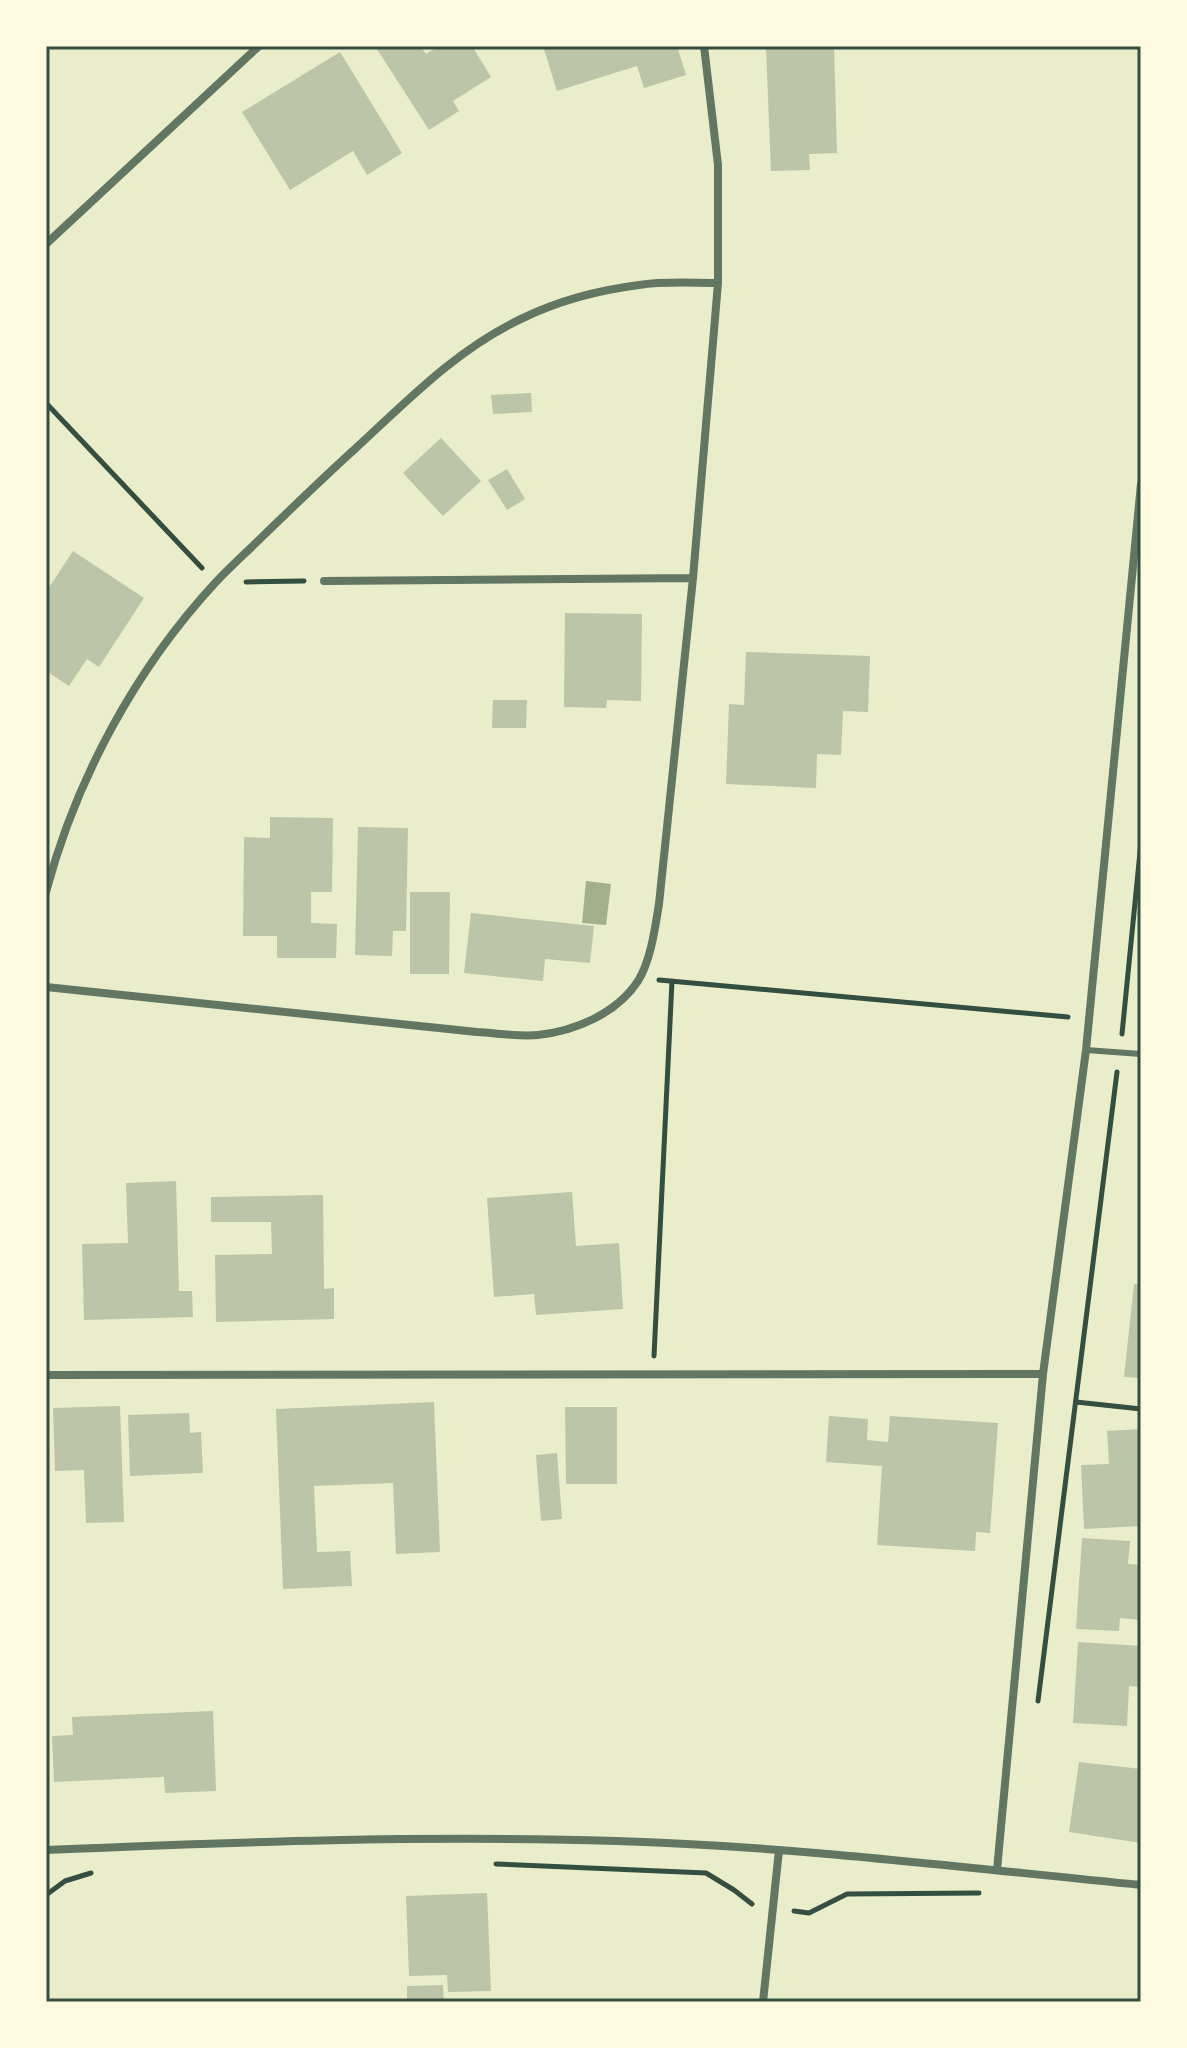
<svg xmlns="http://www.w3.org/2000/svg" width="1187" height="2048" viewBox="0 0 1187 2048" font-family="'Work Sans',sans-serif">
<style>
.water{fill:#a3b18a}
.building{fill:#bcc5a7}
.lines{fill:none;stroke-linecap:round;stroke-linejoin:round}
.path{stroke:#344e41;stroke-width:5}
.service{stroke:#617663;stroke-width:6}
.minor{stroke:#617663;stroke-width:8}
.neatline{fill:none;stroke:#344e41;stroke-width:3}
</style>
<rect width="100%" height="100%" fill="#e9edc9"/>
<path class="water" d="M586 881 611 884 606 925 582 923Z"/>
<path class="building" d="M375 46H420L426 54 439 46H472L491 77 453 101 459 111 429 130Z
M543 46H677L686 75 644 88 637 66 557 91Z
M834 46 837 153 809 154 810 170 771 171 766 48Z
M340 52 402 153 367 175 353 151 290 190 242 112Z
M531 393 532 412 493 414 491 395Z
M441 438 481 481 443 516 403 473Z
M507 469 525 499 507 510 488 480Z
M73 551 144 598 99 667 87 659 69 686 46 671V592Z
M565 613 642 614 641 701 607 700 606 708 564 707Z
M746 652 870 656 868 712 843 711 841 755 817 754 816 788 726 784 729 704 744 705Z
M493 700H527L526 728H492Z
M270 817 333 818 332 892H311V923L337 924 336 958H277V936H243L244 837 270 838Z
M358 827 408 828 406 931H393L392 956 355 955Z
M410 892H450L449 974H410Z
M471 913 594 926 590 963 545 959 543 981 464 973Z
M176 1181 179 1291H192L193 1317 84 1320 82 1244 128 1243 126 1183Z
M572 1192 576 1246 619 1243 623 1309 536 1315 534 1294 494 1297 487 1198Z
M323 1195 324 1289 334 1288V1319L216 1322 215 1255 272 1254 271 1222H211V1197Z
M1134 1284 1141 1285V1378L1124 1377Z
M434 1402 440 1552 396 1554 393 1483 314 1486 317 1552 350 1551 352 1586 283 1589 276 1409Z
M120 1406 124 1522 86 1523 84 1470 55 1471 53 1408Z
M565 1407H617V1484H566Z
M189 1413 190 1433 201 1432 203 1473 130 1476 128 1415Z
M829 1416 868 1419 867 1440 888 1442 890 1416 998 1423 990 1533 976 1532 975 1551 877 1545 882 1466 826 1462Z
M1141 1429V1526L1084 1529 1081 1465 1109 1464 1107 1431Z
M557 1453 562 1519 541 1521 536 1455Z
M1082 1538 1130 1541 1128 1564 1141 1565V1620L1120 1618 1119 1631 1076 1629Z
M1078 1642 1141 1646V1687L1129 1686 1127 1726 1073 1723Z
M213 1711 216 1791 165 1793 164 1777 54 1782 52 1736 73 1735 72 1717Z
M1079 1762 1141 1769V1843L1069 1832Z
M487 1893 491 1991 448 1992 447 1975 409 1976 406 1896Z
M443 1985 444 2002H407V1986Z"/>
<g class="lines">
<path class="path" d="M46 403 202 568
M246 582 304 581
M659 980 1068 1017
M1122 1034 1141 842
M654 1356 672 981
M1076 1402 1141 1409
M1038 1701 1117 1072
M496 1864 706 1873 734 1890 752 1904
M46 1895 65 1881 91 1873
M794 1911 809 1913 847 1894 979 1893"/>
<path class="service" d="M1086 1050 1141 1054"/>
<path class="minor" d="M46 244 259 46
M324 581 693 578
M46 892C76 779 136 668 216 582 231 566 248 551 264 535 294 506 325 476 356 448 408 400 458 348 523 318 558 301 600 290 639 285 664 281 692 283 718 283
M46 987 477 1032C497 1033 519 1037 538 1035 576 1031 617 1013 638 981 651 960 655 928 659 904L693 578 718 283V165L704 46
M46 1375 1043 1374
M46 1850C236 1842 426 1835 616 1841 791 1846 966 1868 1141 1885
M997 1870 1043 1374 1086 1050 1141 484
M763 2002 779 1850"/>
</g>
<rect width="1187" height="2048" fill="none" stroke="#fefae0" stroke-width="96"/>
<rect x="48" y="48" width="1091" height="1952" class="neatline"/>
</svg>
